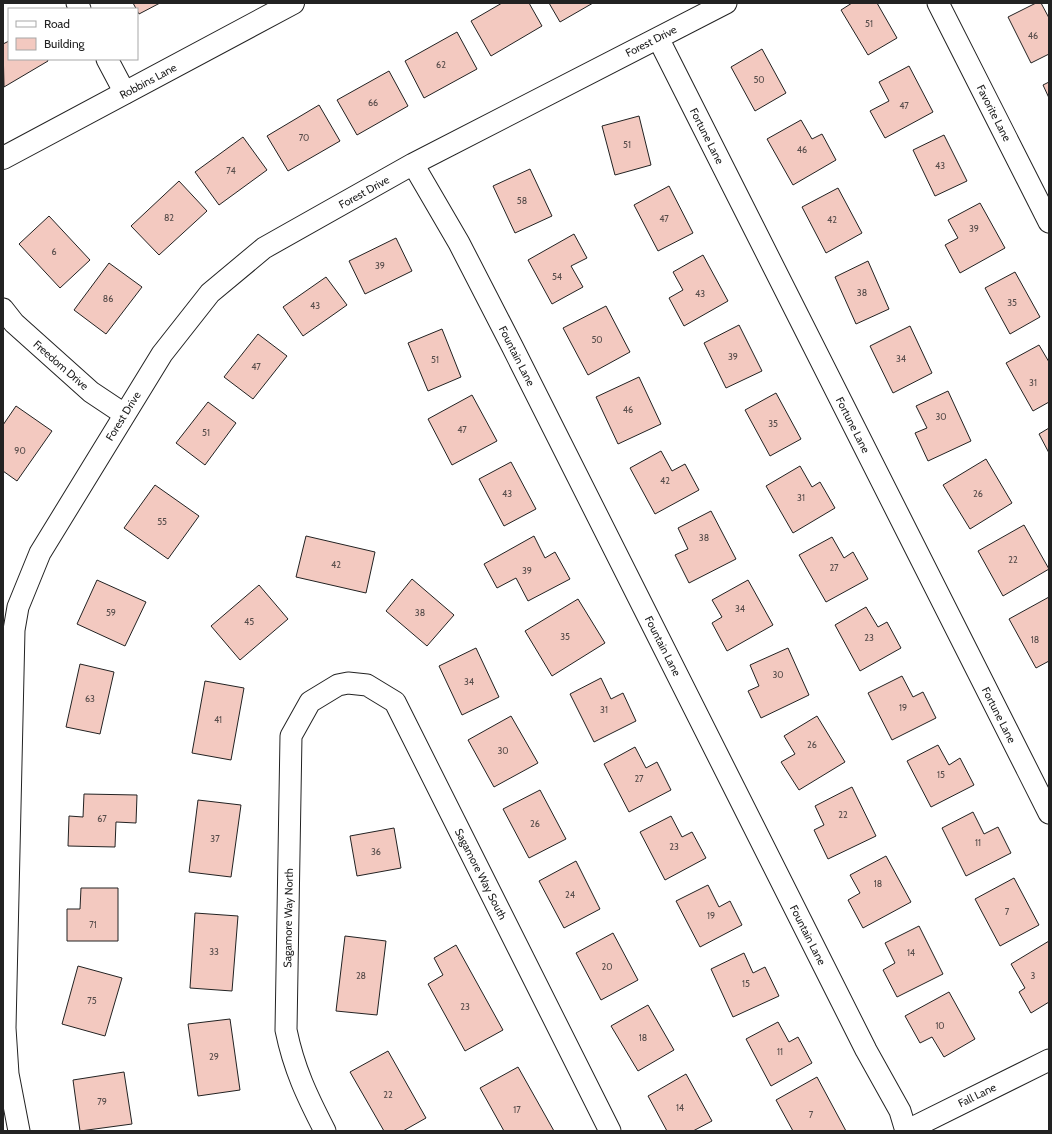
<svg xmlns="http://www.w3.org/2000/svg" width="1052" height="1134" viewBox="0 0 1052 1134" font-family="Cabin,sans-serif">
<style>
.building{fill:#f3c9c0;stroke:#222}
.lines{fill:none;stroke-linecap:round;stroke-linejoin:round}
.street-casing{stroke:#222;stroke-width:23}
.secondary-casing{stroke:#222;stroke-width:24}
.street{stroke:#fff;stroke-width:21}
.secondary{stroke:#fff;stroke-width:22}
.labels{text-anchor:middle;stroke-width:3;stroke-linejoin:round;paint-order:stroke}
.number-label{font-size:9px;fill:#564c4a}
.street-label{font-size:11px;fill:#222;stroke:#fff}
</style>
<rect width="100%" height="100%" fill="#fff"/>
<path class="building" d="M133 3H160L139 14Z
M502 3H529L542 26 491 56 471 21Z
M549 3H593L560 22Z
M852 3H877L897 38 868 55 841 10Z
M1036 3H1041L1049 18V54L1031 63 1008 17Z
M457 32 477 69 424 98 405 61Z
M9 41V59H47L48 61 4 87 3 44Z
M762 49 786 93 755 111 731 67Z
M909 66 933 112 885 138 870 111 889 101 879 82Z
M389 71 408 106 357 135 337 100Z
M1049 82V98L1043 85Z
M319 105 340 141 288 171 267 136Z
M639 116 651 165 615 175 602 126Z
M801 120 812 139 822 134 836 160 793 185 767 139Z
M944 135 967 181 935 196 913 150Z
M243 137 267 170 219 205 195 172Z
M530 169 552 216 515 233 493 186Z
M179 181 207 211 159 255 131 226Z
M669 186 693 233 658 251 634 205Z
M838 188 862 233 826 253 802 207Z
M980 203 1005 248 960 273 945 245 958 238 948 220Z
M49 216 90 260 60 288 19 244Z
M574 234 587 258 571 266 583 287 552 304 528 260Z
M396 238 412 271 365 294 349 261Z
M703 255 728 301 684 326 669 298 683 290 673 272Z
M868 261 889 309 856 324 835 277Z
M109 263 142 287 106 334 74 310Z
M1015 272 1040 317 1010 334 985 288Z
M326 277 347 305 303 336 283 307Z
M606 306 630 352 588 375 563 328Z
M739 325 762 371 726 388 704 343Z
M910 326 932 373 893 393 870 346Z
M442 329 461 377 428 391 408 343Z
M258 334 287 356 253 399 224 377Z
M1039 345 1049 362V402L1033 411 1006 363Z
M639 377 661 424 618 444 596 397Z
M948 391 971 441 928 461 915 433 927 428 916 406Z
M776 393 801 439 770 456 745 410Z
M472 395 497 441 452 465 428 419Z
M208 402 236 423 205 465 176 443Z
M16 406 52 431 17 481 3 471V425Z
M1049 428V453L1039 434Z
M661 451 672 471 685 464 699 490 655 514 630 468Z
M986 459 1012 503 970 529 943 485Z
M511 462 536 509 504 526 479 479Z
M800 466 812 487 820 482 835 508 793 533 766 486Z
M155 485 199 516 168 559 124 528Z
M711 511 736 559 689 583 675 555 688 549 678 528Z
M1024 525 1049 569 1003 596 978 551Z
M306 536 375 552 366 593 296 577Z
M534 536 545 558 555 552 570 579 528 601 516 578 497 588 484 564Z
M832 537 844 558 853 552 868 579 826 602 799 555Z
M412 579 454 615 427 646 386 611Z
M97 580 146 602 125 646 77 624Z
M748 580 773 625 727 651 712 623 722 617 712 600Z
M259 585 288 619 240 660 211 626Z
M1049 597V661L1036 668 1009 619Z
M578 599 605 643 552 676 525 631Z
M866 607 878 627 887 622 901 648 860 671 835 625Z
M476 648 499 697 462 715 439 666Z
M788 648 809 695 761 718 748 691 759 686 750 665Z
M80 664 114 672 100 734 66 727Z
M902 676 913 697 923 692 936 718 892 740 868 693Z
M601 678 611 699 623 693 636 721 594 742 570 694Z
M205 681 244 688 231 760 192 753Z
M511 716 538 763 494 787 468 740Z
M817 716 845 762 799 790 781 762 795 754 784 736Z
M938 745 949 765 960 758 974 785 931 807 907 761Z
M635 747 646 768 657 762 671 790 629 812 604 764Z
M852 787 876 836 828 859 814 830 824 825 815 806Z
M540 790 566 839 529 858 503 809Z
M84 794 137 795 136 823 116 822 115 847 68 846 69 816 83 817Z
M198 800 241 805 231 877 189 872Z
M973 812 984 834 998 827 1011 853 966 876 942 828Z
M671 816 682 837 692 832 706 858 665 880 640 832Z
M394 828 401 868 357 876 350 836Z
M886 856 911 902 863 928 848 900 860 893 850 875Z
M576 861 600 909 564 928 539 881Z
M1014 878 1039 925 1000 946 975 899Z
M708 885 719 907 730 901 742 925 700 947 676 901Z
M81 888H118V941H67V909H80Z
M195 913 238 916 232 991 190 988Z
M919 926 943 974 897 997 883 970 895 963 885 943Z
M613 933 638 980 601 1000 576 953Z
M345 936 386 941 377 1015 336 1011Z
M1049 941V1002L1031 1013 1019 992 1025 988 1011 964Z
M456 945 503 1030 465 1051 428 984 443 975 434 958Z
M744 953 753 973 765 967 779 996 733 1017 711 969Z
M78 966 122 978 105 1036 62 1024Z
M949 992 975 1039 944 1057 932 1037 920 1043 905 1016Z
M648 1005 674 1050 638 1071 611 1026Z
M230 1019 240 1090 198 1096 188 1024Z
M778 1022 789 1042 798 1037 812 1063 771 1086 746 1039Z
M388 1051 426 1118 403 1131H384L350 1072Z
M518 1067 554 1131H504L480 1088Z
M124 1072 132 1124 80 1131 73 1080Z
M686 1074 712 1121 693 1131H667L648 1096Z
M817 1077 846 1131H793L776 1100Z"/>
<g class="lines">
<defs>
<path id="street" d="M77 3 80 9
M938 3 1049 222
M658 38 1049 813
M107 59 125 93
M413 164 459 243 512 346 866 1050 900 1111 906 1131
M3 309 14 323 91 392 124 414
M19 1131 8 1074 5 1028 14 630 18 607 40 553 162 354 210 293 264 248 413 164 726 3
M325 1131C307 1096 294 1069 286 1030L291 736 310 702 338 685 348 683 367 685 395 702 610 1131
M906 1131 1049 1060"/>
<path id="secondary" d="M3 158 293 3"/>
</defs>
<use href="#street" class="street-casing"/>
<use href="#secondary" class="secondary-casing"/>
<use href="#street" class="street"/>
<use href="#secondary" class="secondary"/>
</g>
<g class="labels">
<g class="number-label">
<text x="869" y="27">51</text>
<text x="1033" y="39">46</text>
<text x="441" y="68">62</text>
<text x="759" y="83">50</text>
<text x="373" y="106">66</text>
<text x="904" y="109">47</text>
<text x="304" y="141">70</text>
<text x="627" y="148">51</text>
<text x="802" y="153">46</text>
<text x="940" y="169">43</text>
<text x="231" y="174">74</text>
<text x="522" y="204">58</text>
<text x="169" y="221">82</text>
<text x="664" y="222">47</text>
<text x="832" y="223">42</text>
<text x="974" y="232">39</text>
<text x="54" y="255">6</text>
<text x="380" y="269">39</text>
<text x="557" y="280">54</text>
<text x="862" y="296">38</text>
<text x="700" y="297">43</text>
<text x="108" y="302">86</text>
<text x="1012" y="306">35</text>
<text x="315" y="309">43</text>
<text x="597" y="343">50</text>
<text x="733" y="360">39</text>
<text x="901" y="362">34</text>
<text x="435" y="363">51</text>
<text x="256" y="370">47</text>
<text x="1033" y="386">31</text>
<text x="628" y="413">46</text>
<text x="941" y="420">30</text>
<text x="773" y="427">35</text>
<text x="462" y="433">47</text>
<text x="206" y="436">51</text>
<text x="20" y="454">90</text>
<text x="665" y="484">42</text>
<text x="507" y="497">43</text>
<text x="978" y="497">26</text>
<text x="801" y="501">31</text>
<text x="162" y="525">55</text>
<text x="704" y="541">38</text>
<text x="1013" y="563">22</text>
<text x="336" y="568">42</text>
<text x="834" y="571">27</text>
<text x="527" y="574">39</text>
<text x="740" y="612">34</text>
<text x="111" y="616">59</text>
<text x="420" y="616">38</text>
<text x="249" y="625">45</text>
<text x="565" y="640">35</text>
<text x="869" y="641">23</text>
<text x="1035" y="643">18</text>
<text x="778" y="678">30</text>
<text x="469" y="685">34</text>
<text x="90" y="702">63</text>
<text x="903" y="711">19</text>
<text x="604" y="713">31</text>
<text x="218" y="723">41</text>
<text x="812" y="748">26</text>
<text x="503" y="754">30</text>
<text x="941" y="778">15</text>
<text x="639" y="782">27</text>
<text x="843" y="818">22</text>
<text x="102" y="822">67</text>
<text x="535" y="827">26</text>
<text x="215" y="842">37</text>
<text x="978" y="846">11</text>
<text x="674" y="850">23</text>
<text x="376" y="855">36</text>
<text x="878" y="887">18</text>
<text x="570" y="898">24</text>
<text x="1007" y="915">7</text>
<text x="711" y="919">19</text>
<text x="93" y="928">71</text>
<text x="214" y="955">33</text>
<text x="911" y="956">14</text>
<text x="607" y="970">20</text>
<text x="361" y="979">28</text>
<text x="1033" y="979">3</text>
<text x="746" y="987">15</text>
<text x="92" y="1004">75</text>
<text x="465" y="1010">23</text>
<text x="940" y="1029">10</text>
<text x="643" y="1041">18</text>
<text x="780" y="1055">11</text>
<text x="214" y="1060">29</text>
<text x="388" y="1098">22</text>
<text x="102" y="1105">79</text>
<text x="680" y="1111">14</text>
<text x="517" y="1113">17</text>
<text x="811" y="1118">7</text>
</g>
<g class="street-label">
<text transform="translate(651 41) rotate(-27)" y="4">Forest Drive</text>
<text transform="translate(148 81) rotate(-28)" y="4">Robbins Lane</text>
<text transform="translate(994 113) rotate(63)" y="4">Favorite Lane</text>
<text transform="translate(707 136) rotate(63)" y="4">Fortune Lane</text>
<text transform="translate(364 192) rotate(-29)" y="4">Forest Drive</text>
<text transform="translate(517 356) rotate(63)" y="4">Fountain Lane</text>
<text transform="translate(61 365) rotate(41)" y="4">Freedom Drive</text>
<text transform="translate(123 416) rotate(-58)" y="4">Forest Drive</text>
<text transform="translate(853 425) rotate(63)" y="4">Fortune Lane</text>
<text transform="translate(663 646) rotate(63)" y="4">Fountain Lane</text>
<text transform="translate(999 715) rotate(63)" y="4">Fortune Lane</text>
<text transform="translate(481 874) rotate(63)" y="4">Sagamore Way South</text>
<text transform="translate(288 918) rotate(-89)" y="4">Sagamore Way North</text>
<text transform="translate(808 935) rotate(63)" y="4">Fountain Lane</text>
<text transform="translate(977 1095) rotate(-26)" y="4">Fall Lane</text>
</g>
</g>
<rect width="1052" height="1134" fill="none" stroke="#222222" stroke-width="8"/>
<rect x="8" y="8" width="130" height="52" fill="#ffffff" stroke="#a7a7a7"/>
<rect x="16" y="21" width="20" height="6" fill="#ffffff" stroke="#a7a7a7"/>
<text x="44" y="28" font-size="12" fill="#222222">Road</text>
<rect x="16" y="38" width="20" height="12" fill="#f3c9c0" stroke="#a7a7a7"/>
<text x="44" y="48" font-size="12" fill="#222222">Building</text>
</svg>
